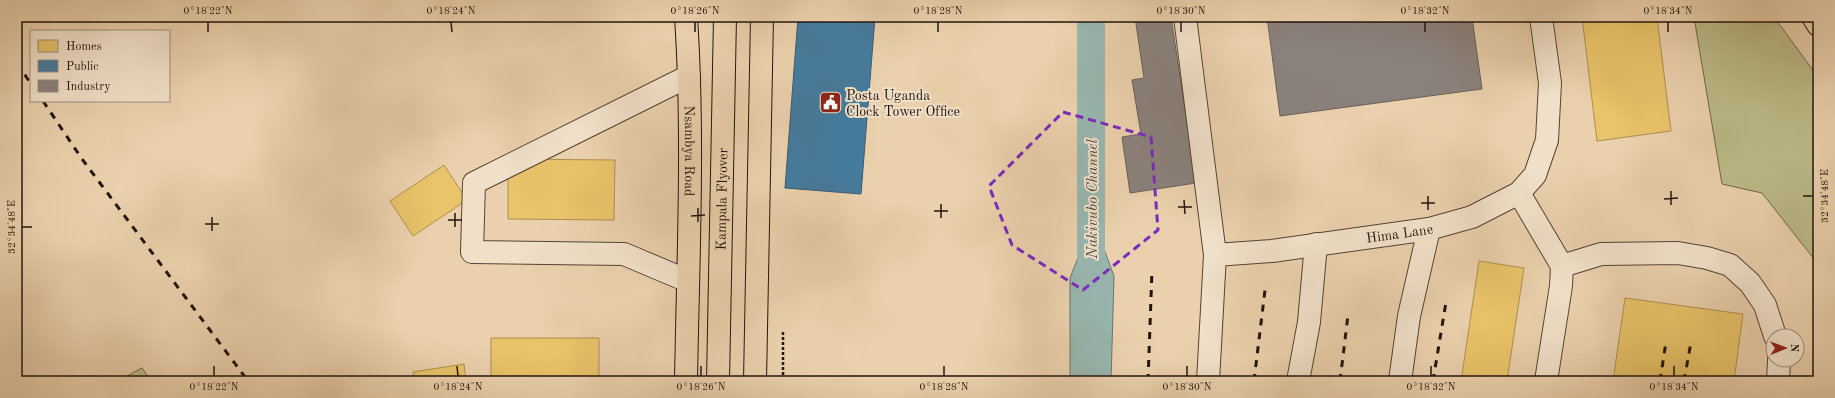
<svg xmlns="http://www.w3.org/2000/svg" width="1835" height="398" viewBox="0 0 1835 398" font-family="'Old Standard TT',serif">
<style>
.green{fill:#bbba87;stroke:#6e674a}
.water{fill:#98b6af;stroke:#69756f}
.homes{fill:#e9c46a;stroke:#ad8f4e}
.public{fill:#457b9d;stroke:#3a5c72}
.industry{fill:#8a817c;stroke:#6b605b}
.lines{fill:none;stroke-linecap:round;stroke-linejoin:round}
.canal{stroke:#98b6af;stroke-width:28}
.minor-casing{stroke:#544336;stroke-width:24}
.major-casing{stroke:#22140e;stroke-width:24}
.highway-casing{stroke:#22140e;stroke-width:24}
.path{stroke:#22140e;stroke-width:2.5;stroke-dasharray:3 2;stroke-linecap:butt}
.minor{stroke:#f1e0c9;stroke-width:22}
.major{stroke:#ead0ac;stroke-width:22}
.highway{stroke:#ead0ac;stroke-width:22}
.rail{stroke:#22140e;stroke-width:3;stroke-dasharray:7 7;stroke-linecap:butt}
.marked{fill:none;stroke:#7b2cbf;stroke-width:3;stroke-dasharray:8 5;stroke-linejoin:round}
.ticks{fill:none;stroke:#22140e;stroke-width:1.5}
.labels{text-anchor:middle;stroke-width:4;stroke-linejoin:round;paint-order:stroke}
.poi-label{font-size:14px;fill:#22140e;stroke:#f1e0c9;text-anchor:start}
.street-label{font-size:14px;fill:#22140e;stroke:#f1e0c9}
.water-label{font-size:15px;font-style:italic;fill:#4b4d46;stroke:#f1e0c9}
.neatline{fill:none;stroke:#22140e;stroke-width:1.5}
.ticks-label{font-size:10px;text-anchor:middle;fill:#22140e}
</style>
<rect width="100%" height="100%" fill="#ead0ac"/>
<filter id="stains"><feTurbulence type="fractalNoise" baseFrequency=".005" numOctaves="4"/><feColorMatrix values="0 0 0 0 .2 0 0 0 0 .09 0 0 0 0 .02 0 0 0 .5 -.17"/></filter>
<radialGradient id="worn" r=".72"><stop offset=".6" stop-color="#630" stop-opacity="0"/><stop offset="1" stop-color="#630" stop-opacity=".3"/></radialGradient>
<path class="green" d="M1694 17H1774L1818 77V264L1762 193 1722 184Z
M142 368 151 381H118Z"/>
<path class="water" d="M1093 220 1114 276 1111 381H1070V278Z"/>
<path class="homes" d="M1582 17H1657L1671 131 1597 141Z
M508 159 615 160 614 220 508 219Z
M444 165 467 200 413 236 390 201Z
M1479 261 1524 268 1507 381H1461Z
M1625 298 1743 314 1734 381H1613Z
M491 338H599V381H491Z
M464 364 466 381H414L413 372Z"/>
<path class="public" d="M798 17H875L861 194 785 188Z"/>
<path class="industry" d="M1135 17H1171L1196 183 1130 193 1122 137 1141 134 1132 80 1144 78Z
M1267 17H1472L1482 89 1280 116Z"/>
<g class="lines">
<path class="canal" d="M1091 17V258"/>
<defs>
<g id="minor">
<path d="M1185 17 1215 255"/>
<path d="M1519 193 1562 266 1561 286 1546 381"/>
<path d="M1562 266 1601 254 1678 253 1707 258 1730 265 1750 283 1765 305 1775 336"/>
<path d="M688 281 624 254 472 252 474 183 689 76"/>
<path id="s1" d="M1208 381 1215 255 1272 251 1429 229 1472 217 1519 193 1535 175 1547 140 1550 83 1541 17"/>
<path d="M1298 381 1309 322 1316 244"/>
<path d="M1400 381 1409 316 1429 229"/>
<path d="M1778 381 1779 360"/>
</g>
<g id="major">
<path id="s2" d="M686 17C694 138 688 260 686 381"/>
<path d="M1813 17 1818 25"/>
<path d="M755 381 762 17"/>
</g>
<g id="highway">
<path id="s3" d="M718 381 725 17"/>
</g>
</defs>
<use href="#minor" class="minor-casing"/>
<use href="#major" class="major-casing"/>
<use href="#highway" class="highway-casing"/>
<path class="path" d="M783 332V381"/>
<use href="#minor" class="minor"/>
<use href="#major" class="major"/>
<use href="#highway" class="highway"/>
<path class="rail" d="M17 63 31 84
M43 101 82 159 248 381
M1148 381 1152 270
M1254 381 1265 290
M1340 381 1348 315
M1433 381 1446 302
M1660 381 1666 342
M1684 381 1691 342"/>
</g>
<path class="marked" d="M1063 112 1151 137 1158 230 1083 290 1012 245 989 186Z"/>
<path class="ticks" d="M208 22V32M451 22 452 32M695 22V32M938 22V32M1181 22V32M1425 22V32M1668 22V32M1671 191V205M1428 196V210M1803 196H1813M1664 199 1678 198M1184 200 1185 214M1421 203H1435M941 204V218M1178 207H1192M698 208V222M934 211H948M455 213V227M691 216 705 215M212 217V231M448 220H462M205 224H219M22 227H32M214 366V376M457 366 458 376M701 366V376M944 366V376M1187 366V376M1431 366V376M1674 366V376"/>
<defs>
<symbol id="civic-square" viewBox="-11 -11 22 22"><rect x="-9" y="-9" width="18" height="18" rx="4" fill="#8f2418" stroke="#f1e0c9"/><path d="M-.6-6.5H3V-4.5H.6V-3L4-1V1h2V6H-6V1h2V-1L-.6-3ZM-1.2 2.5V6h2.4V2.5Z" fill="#fff"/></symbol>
</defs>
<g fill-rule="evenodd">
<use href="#civic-square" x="818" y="90" width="25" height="25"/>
</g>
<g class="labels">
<g class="poi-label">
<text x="846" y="100">Posta Uganda<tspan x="846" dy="16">Clock Tower Office</tspan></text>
</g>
<g class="street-label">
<text dy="5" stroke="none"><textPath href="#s2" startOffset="134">Nsambya Road</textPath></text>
<text dy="5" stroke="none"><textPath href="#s3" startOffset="182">Kampala Flyover</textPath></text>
<text dy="5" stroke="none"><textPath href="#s1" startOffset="312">Hima Lane</textPath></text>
</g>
<g class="water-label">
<text transform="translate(1092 199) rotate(-90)" y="5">Nakivubo Channel</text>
</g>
</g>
<rect width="1835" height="398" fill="none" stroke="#ead0ac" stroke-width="44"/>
<rect x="30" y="30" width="140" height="72" fill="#f1e0c9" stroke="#9e8e7e"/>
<rect x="38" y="40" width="20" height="12" fill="#e9c46a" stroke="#9e8e7e"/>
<text x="66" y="50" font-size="12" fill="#22140e">Homes</text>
<rect x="38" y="60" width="20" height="12" fill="#457b9d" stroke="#9e8e7e"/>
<text x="66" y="70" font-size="12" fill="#22140e">Public</text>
<rect x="38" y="80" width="20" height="12" fill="#8a817c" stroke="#9e8e7e"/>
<text x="66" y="90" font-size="12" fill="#22140e">Industry</text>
<g transform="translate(1785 348) rotate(89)"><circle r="19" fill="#f1e0c9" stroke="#9e8e7e"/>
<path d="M0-3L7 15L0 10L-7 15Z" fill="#8f2418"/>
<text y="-6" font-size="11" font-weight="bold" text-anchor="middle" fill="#22140e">N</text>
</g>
<rect x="22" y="22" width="1791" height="354" class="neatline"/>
<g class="ticks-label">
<text x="208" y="14">0°18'22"N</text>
<text x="451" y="14">0°18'24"N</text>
<text x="695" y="14">0°18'26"N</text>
<text x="938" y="14">0°18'28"N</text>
<text x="1181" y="14">0°18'30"N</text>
<text x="1425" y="14">0°18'32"N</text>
<text x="1668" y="14">0°18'34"N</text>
<text transform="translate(1824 196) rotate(-90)" y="4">32°34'48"E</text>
<text transform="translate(11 227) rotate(-90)" y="4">32°34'48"E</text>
<text x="214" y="390">0°18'22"N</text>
<text x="458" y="390">0°18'24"N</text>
<text x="701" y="390">0°18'26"N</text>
<text x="944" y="390">0°18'28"N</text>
<text x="1187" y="390">0°18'30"N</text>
<text x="1431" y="390">0°18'32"N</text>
<text x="1674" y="390">0°18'34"N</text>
</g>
<rect width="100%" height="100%" filter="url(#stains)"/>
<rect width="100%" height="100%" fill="url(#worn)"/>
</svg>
